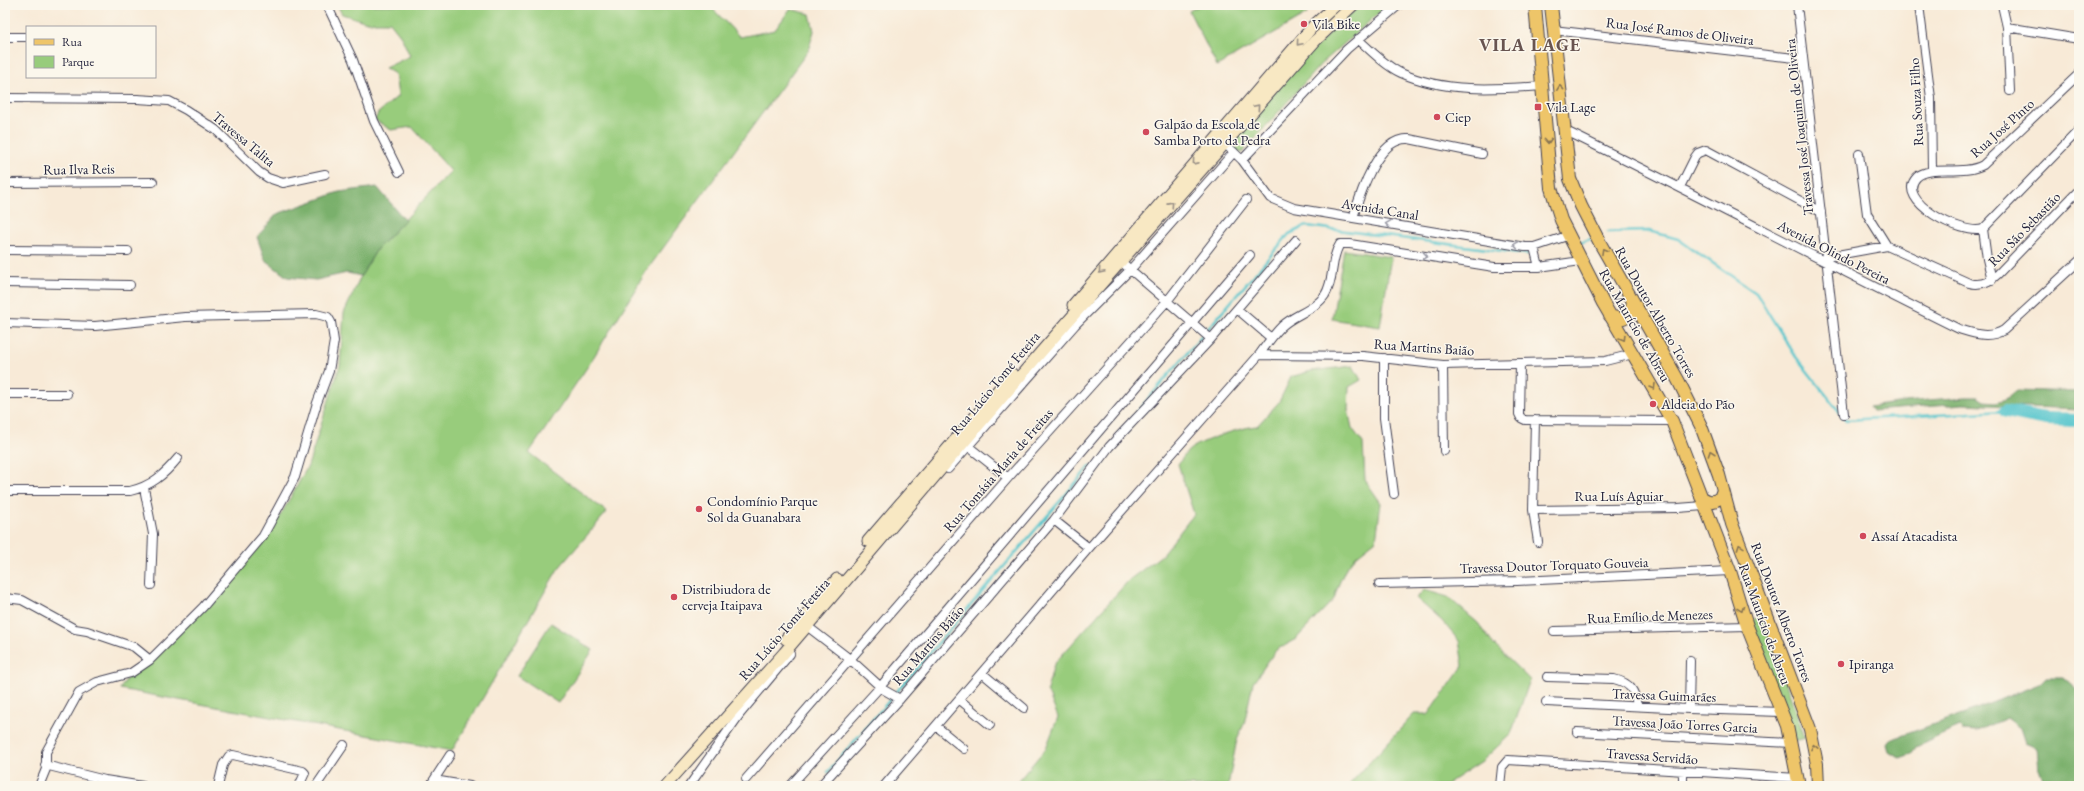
<svg xmlns="http://www.w3.org/2000/svg" width="2084" height="791" viewBox="0 0 2084 791" font-family="'EB Garamond',serif">
<style>
.green{fill:#98cc7c;stroke:#5d775c}
.forest{fill:#7ab06c;stroke:#4e6954}
.lines{fill:none;stroke-linecap:round;stroke-linejoin:round}
.stream{stroke:#59c6cd;stroke-width:2.5}
.river{stroke:#59c6cd;stroke-width:14}
.minor-casing{stroke:#424052;stroke-width:10}
.secondary-casing{stroke:#424052;stroke-width:13}
.primary-casing{stroke:#424052;stroke-width:14}
.minor{stroke:#fff;stroke-width:8}
.secondary{stroke:#f8e8c3;stroke-width:11}
.primary{stroke:#eec569;stroke-width:12}
.oneway{stroke:#988f86}
.oneway2{stroke:#887452}
.oneway3{stroke:#9c9ca7}
.poi-dot{fill:#d1495b;stroke:#fbf7ec;stroke-width:1.5}
.labels{text-anchor:middle;stroke-width:3;stroke-linejoin:round;paint-order:stroke}
.poi-label{font-size:14px;fill:#22223b;stroke:#fbf7ec;text-anchor:start}
.street-label{font-size:14px;fill:#22223b;stroke:#fbf7ec}
.district-label{font-size:18px;font-weight:bold;letter-spacing:1px;fill:#685450;stroke:#fbf7ec}
</style>
<rect width="100%" height="100%" fill="#fbf7ec"/>
<filter id="ink" filterUnits="userSpaceOnUse"><feTurbulence type="fractalNoise" baseFrequency=".025" numOctaves="2"/><feDisplacementMap in="SourceGraphic" scale="8" xChannelSelector="R" yChannelSelector="G"/><feConvolveMatrix kernelMatrix="1 2 1 2 8 2 1 2 1" color-interpolation-filters="sRGB"/></filter>
<filter id="wash" filterUnits="userSpaceOnUse"><feTurbulence type="fractalNoise" baseFrequency=".012" numOctaves="4" result="noise"/><feDisplacementMap in="SourceGraphic" scale="16" xChannelSelector="R" yChannelSelector="G"/><feGaussianBlur stdDeviation="0.9" result="paint"/><feColorMatrix in="noise" values="0 0 0 0 0 0 0 0 0 0 0 0 0 0 0 0 0 1.4 0 .05"/><feComposite in="paint" operator="in"/></filter>
<g filter="url(#wash)">
<rect width="100%" height="100%" fill="#f8ead7"/>
<path class="green" d="M337 5H709L740 37 775 30 790 9 810 14 814 31 808 51 647 270 590 363 529 453 607 512 558 569 452 751 120 689 127 678 211 599 275 525 308 466 340 365 344 313 361 276 377 249 451 171 412 127 391 130 375 120 378 113 398 96 395 74 385 68 410 56 401 36 390 22H367L342 14Z
M1200 5H1303L1307 14 1217 66 1189 11Z
M1361 5H1388L1320 65 1243 152 1240 153 1231 145 1230 143C1272 95 1312 45 1361 5Z
M1344 250 1391 257 1380 327 1332 319Z
M1353 366 1361 380 1349 387 1348 410 1352 428 1363 443 1365 480 1381 503 1376 540 1356 556 1346 568 1338 586 1334 599 1296 639 1276 650 1253 683 1244 724 1237 739 1228 786H1014L1046 748 1058 717 1047 690 1054 664 1129 580 1162 555 1194 514 1178 464C1181 460 1185 455 1188 451 1199 441 1242 427 1257 426L1279 402 1291 377 1311 371Z
M1424 590 1448 597 1456 604 1478 623 1493 644 1530 680 1511 734 1482 761 1444 786H1348L1414 714H1429L1463 666 1459 641 1442 621 1416 598Z
M1762 615 1805 738 1795 741 1749 622Z
M551 623 593 650 558 703 517 676Z"/>
<path class="forest" d="M377 187 405 220 377 249 361 276 347 273 316 280 287 277 265 260 257 237 277 214 339 192Z
M2017 390 2079 392V409L1963 404 1872 411 1869 407 1904 402 1965 397H1978L1984 401 1995 402 2006 399Z
M2046 677H2063L2079 691V786H2046L2039 771 2037 748 2025 743 2020 728 2007 718 1977 731 1962 730 1959 727 1916 747 1911 754 1900 758 1889 751 1887 744 1890 740 1976 709 2039 684Z"/>
<g class="lines">
<path class="stream" d="M1608 232 1649 231 1678 239 1756 293 1796 357 1846 420 2006 411
M1580 243 1590 239
M1130 420 1289 234 1306 226 1527 254
M828 772 1090 466"/>
<path class="river" d="M2006 411 2045 419 2079 420"/>
</g>
</g>
<g filter="url(#ink)">
<g class="lines">
<defs>
<path id="minor" d="M327 5 353 60 374 121 399 172
M1797 5 1844 414
M1919 5 1931 98 1932 171
M2002 5 2007 27 2010 91
M2007 27 2079 39
M1553 30 1803 59
M5 37H27
M1358 39C1371 51 1386 66 1401 73 1445 93 1497 89 1543 86
M5 98 137 99 169 101 186 110 216 130 259 172 268 178 283 183 325 174
M1564 130C1697 195 1827 264 1959 329 1975 334 1989 339 2004 330L2079 261
M1221 140 1242 160 1270 198 1294 208 1525 247H1534L1567 236
M1859 154 1867 214 1887 246
M1242 160 1347 49 1399 5
M5 183 153 182
M1680 187 1695 157 1698 153 1706 150 1821 212
M1353 218C1360 194 1378 136 1409 139L1482 154
M1983 229C1963 236 1893 201 1917 177 1930 165 1963 176 1983 165L2079 74
M1983 229 2079 130
M1983 229 1987 259 1992 280
M1534 247 1539 267
M5 250 128 251
M1826 257 1887 246 1969 283C1980 286 1989 283 1998 274L2079 190
M1118 259 1211 339
M5 283 130 285
M1237 309 1271 338
M5 323 95 326 185 317 316 314 328 317 331 322 334 341 329 371 317 403 295 477 263 536 203 607 150 660 131 673 97 682 79 692 46 752V769L39 786
M1259 355 1363 356 1443 365 1605 361 1633 354
M1384 358V418L1394 494
M1520 364 1519 414 1521 418 1525 420 1672 421
M1443 365 1444 451
M5 394H67
M1535 420 1533 510 1538 542
M964 443 1008 478
M948 469 1075 325 1131 269 1234 152
M144 488 153 534 151 585
M5 491H130C151 486 164 475 178 458
M1533 510 1678 508 1704 506
M1054 520 1089 548
M1379 584 1517 581 1730 571
M5 598 22 600 75 629 87 631 134 647 150 660
M803 623 851 660 884 690 900 699
M1554 631 1747 626
M982 673 1024 708
M1547 677 1614 679C1630 683 1635 690 1637 706
M960 700 990 725
M1546 702 1689 709 1781 712
M1689 709 1690 661
M936 726 964 749
M1577 732 1791 743
M45 765 105 780 143 786
M746 779 1008 478 1168 300 1246 200
M434 780 470 786
M218 786 223 765 229 756 233 755 303 771 305 773 299 786
M316 786 344 745
M430 786 450 755
M689 786 740 714 790 654
M790 786 880 687 1250 255
M820 786 900 699 1054 520 1109 447 1211 339 1296 240
M884 786 1089 548 1259 355C1266 345 1273 335 1282 326 1295 314 1315 310 1325 295 1335 279 1330 259 1340 244H1350L1494 267H1539L1581 261
M1500 786 1502 767 1508 760 1798 778
M1683 786V771"/>
<path id="secondary" d="M1073 305 1314 25 1336 5
M868 541 1012 374
M786 639 837 579
M665 786 784 653 1041 352 1315 41 1353 5"/>
<path id="primary" d="M1535 5 1551 188 1561 220 1603 303 1672 421 1730 571 1747 626 1787 726 1799 786
M1551 5 1570 179 1581 206 1601 245 1678 380 1701 426 1719 475 1732 524 1810 729 1817 764 1818 786
M1610 316 1620 319C1631 316 1631 311 1633 301
M1701 497C1709 502 1712 503 1720 498L1723 490"/>
</defs>
<use href="#minor" class="minor-casing"/>
<use href="#secondary" class="secondary-casing"/>
<use href="#primary" class="primary-casing"/>
<use href="#minor" class="minor"/>
<use href="#secondary" class="secondary"/>
<use href="#primary" class="primary"/>
</g>
<defs><path id="oneway-chevron" d="M-2-3.5L2.5 0L-2 3.5" fill="none" stroke-width="1.6" stroke-linecap="round" stroke-linejoin="round"/></defs>
<g class="oneway">
<use href="#oneway-chevron" transform="translate(1299 43) rotate(131)"/>
<use href="#oneway-chevron" transform="translate(1257 107) rotate(-49)"/>
<use href="#oneway-chevron" transform="translate(1195 162) rotate(130)"/>
<use href="#oneway-chevron" transform="translate(1171 204) rotate(-48)"/>
<use href="#oneway-chevron" transform="translate(1101 271) rotate(131)"/>
</g>
<g class="oneway2">
<use href="#oneway-chevron" transform="translate(1560 88) rotate(-96)"/>
<use href="#oneway-chevron" transform="translate(1548 141) rotate(86)"/>
<use href="#oneway-chevron" transform="translate(1604 251) rotate(-120)"/>
<use href="#oneway-chevron" transform="translate(1623 338) rotate(59)"/>
<use href="#oneway-chevron" transform="translate(1653 387) rotate(59)"/>
<use href="#oneway-chevron" transform="translate(1711 453) rotate(-109)"/>
<use href="#oneway-chevron" transform="translate(1740 547) rotate(-110)"/>
<use href="#oneway-chevron" transform="translate(1741 609) rotate(70)"/>
<use href="#oneway-chevron" transform="translate(1814 747) rotate(-102)"/>
</g>
<g class="oneway3">
<use href="#oneway-chevron" transform="translate(1388 224) rotate(-171)"/>
<use href="#oneway-chevron" transform="translate(1516 245) rotate(-171)"/>
<use href="#oneway-chevron" transform="translate(1425 256) rotate(8)"/>
</g>
</g>
<g class="poi-dot">
<circle cx="1304" cy="24" r="4"/>
<rect x="1534" y="103" width="8" height="8" rx="2"/>
<circle cx="1437" cy="117" r="4"/>
<circle cx="1146" cy="132" r="4"/>
<circle cx="1653" cy="404" r="4"/>
<circle cx="699" cy="509" r="4"/>
<circle cx="1863" cy="536" r="4"/>
<circle cx="674" cy="597" r="4"/>
<circle cx="1841" cy="664" r="4"/>
</g>
<g class="labels">
<g class="poi-label">
<text x="1312" y="29">Vila Bike</text>
<text x="1546" y="112">Vila Lage</text>
<text x="1445" y="122">Ciep</text>
<text x="1154" y="129">Galpão da Escola de<tspan x="1154" dy="16">Samba Porto da Pedra</tspan></text>
<text x="1661" y="409">Aldeia do Pão</text>
<text x="707" y="506">Condomínio Parque<tspan x="707" dy="16">Sol da Guanabara</tspan></text>
<text x="1871" y="541">Assaí Atacadista</text>
<text x="682" y="594">Distribiudora de<tspan x="682" dy="16">cerveja Itaipava</tspan></text>
<text x="1849" y="669">Ipiranga</text>
</g>
<g class="street-label">
<text transform="translate(1680 31) rotate(7)" y="5">Rua José Ramos de Oliveira</text>
<text transform="translate(1916 102) rotate(-93)" y="5">Rua Souza Filho</text>
<text transform="translate(1799 127) rotate(-96)" y="5">Travessa José Joaquim de Oliveira</text>
<text transform="translate(2002 128) rotate(-42)" y="5">Rua José Pinto</text>
<text transform="translate(244 139) rotate(40)" y="5">Travessa Talita</text>
<text transform="translate(79 169) rotate(-1)" y="5">Rua Ilva Reis</text>
<text transform="translate(1380 209) rotate(9)" y="5">Avenida Canal</text>
<text transform="translate(2024 229) rotate(-46)" y="5">Rua São Sebastião</text>
<text transform="translate(1834 252) rotate(27)" y="5">Avenida Olindo Pereira</text>
<text transform="translate(1656 312) rotate(60)" y="5">Rua Doutor Alberto Torres</text>
<text transform="translate(1635 325) rotate(60)" y="5">Rua Maurício de Abreu</text>
<text transform="translate(1424 347) rotate(4)" y="5">Rua Martins Baião</text>
<text transform="translate(995 383) rotate(-50)" y="5">Rua Lúcio Tomé Feteira</text>
<text transform="translate(998 470) rotate(-49)" y="5">Rua Tomásia Maria de Freitas</text>
<text x="1619" y="501">Rua Luís Aguiar</text>
<text transform="translate(1554 565) rotate(-2)" y="5">Travessa Doutor Torquato Gouveia</text>
<text transform="translate(1782 612) rotate(69)" y="5">Rua Doutor Alberto Torres</text>
<text transform="translate(1650 616) rotate(-2)" y="5">Rua Emílio de Menezes</text>
<text transform="translate(1765 624) rotate(70)" y="5">Rua Maurício de Abreu</text>
<text transform="translate(784 629) rotate(-49)" y="5">Rua Lúcio Tomé Feteira</text>
<text transform="translate(928 645) rotate(-49)" y="5">Rua Martins Baião</text>
<text transform="translate(1664 695) rotate(2)" y="5">Travessa Guimarães</text>
<text transform="translate(1685 724) rotate(3)" y="5">Travessa João Torres Garcia</text>
<text transform="translate(1652 756) rotate(4)" y="5">Travessa Servidão</text>
</g>
<g class="district-label">
<text x="1530" y="51">VILA LAGE</text>
</g>
</g>
<rect width="2084" height="791" fill="none" stroke="#fbf7ec" stroke-width="20"/>
<rect x="26" y="26" width="130" height="52" fill="#fbf7ec" stroke="#a4a2a5"/>
<rect x="34" y="39" width="20" height="6" fill="#eec569" stroke="#a4a2a5"/>
<text x="62" y="46" font-size="12" fill="#22223b">Rua</text>
<rect x="34" y="56" width="20" height="12" fill="#98cc7c" stroke="#a4a2a5"/>
<text x="62" y="66" font-size="12" fill="#22223b">Parque</text>
</svg>
